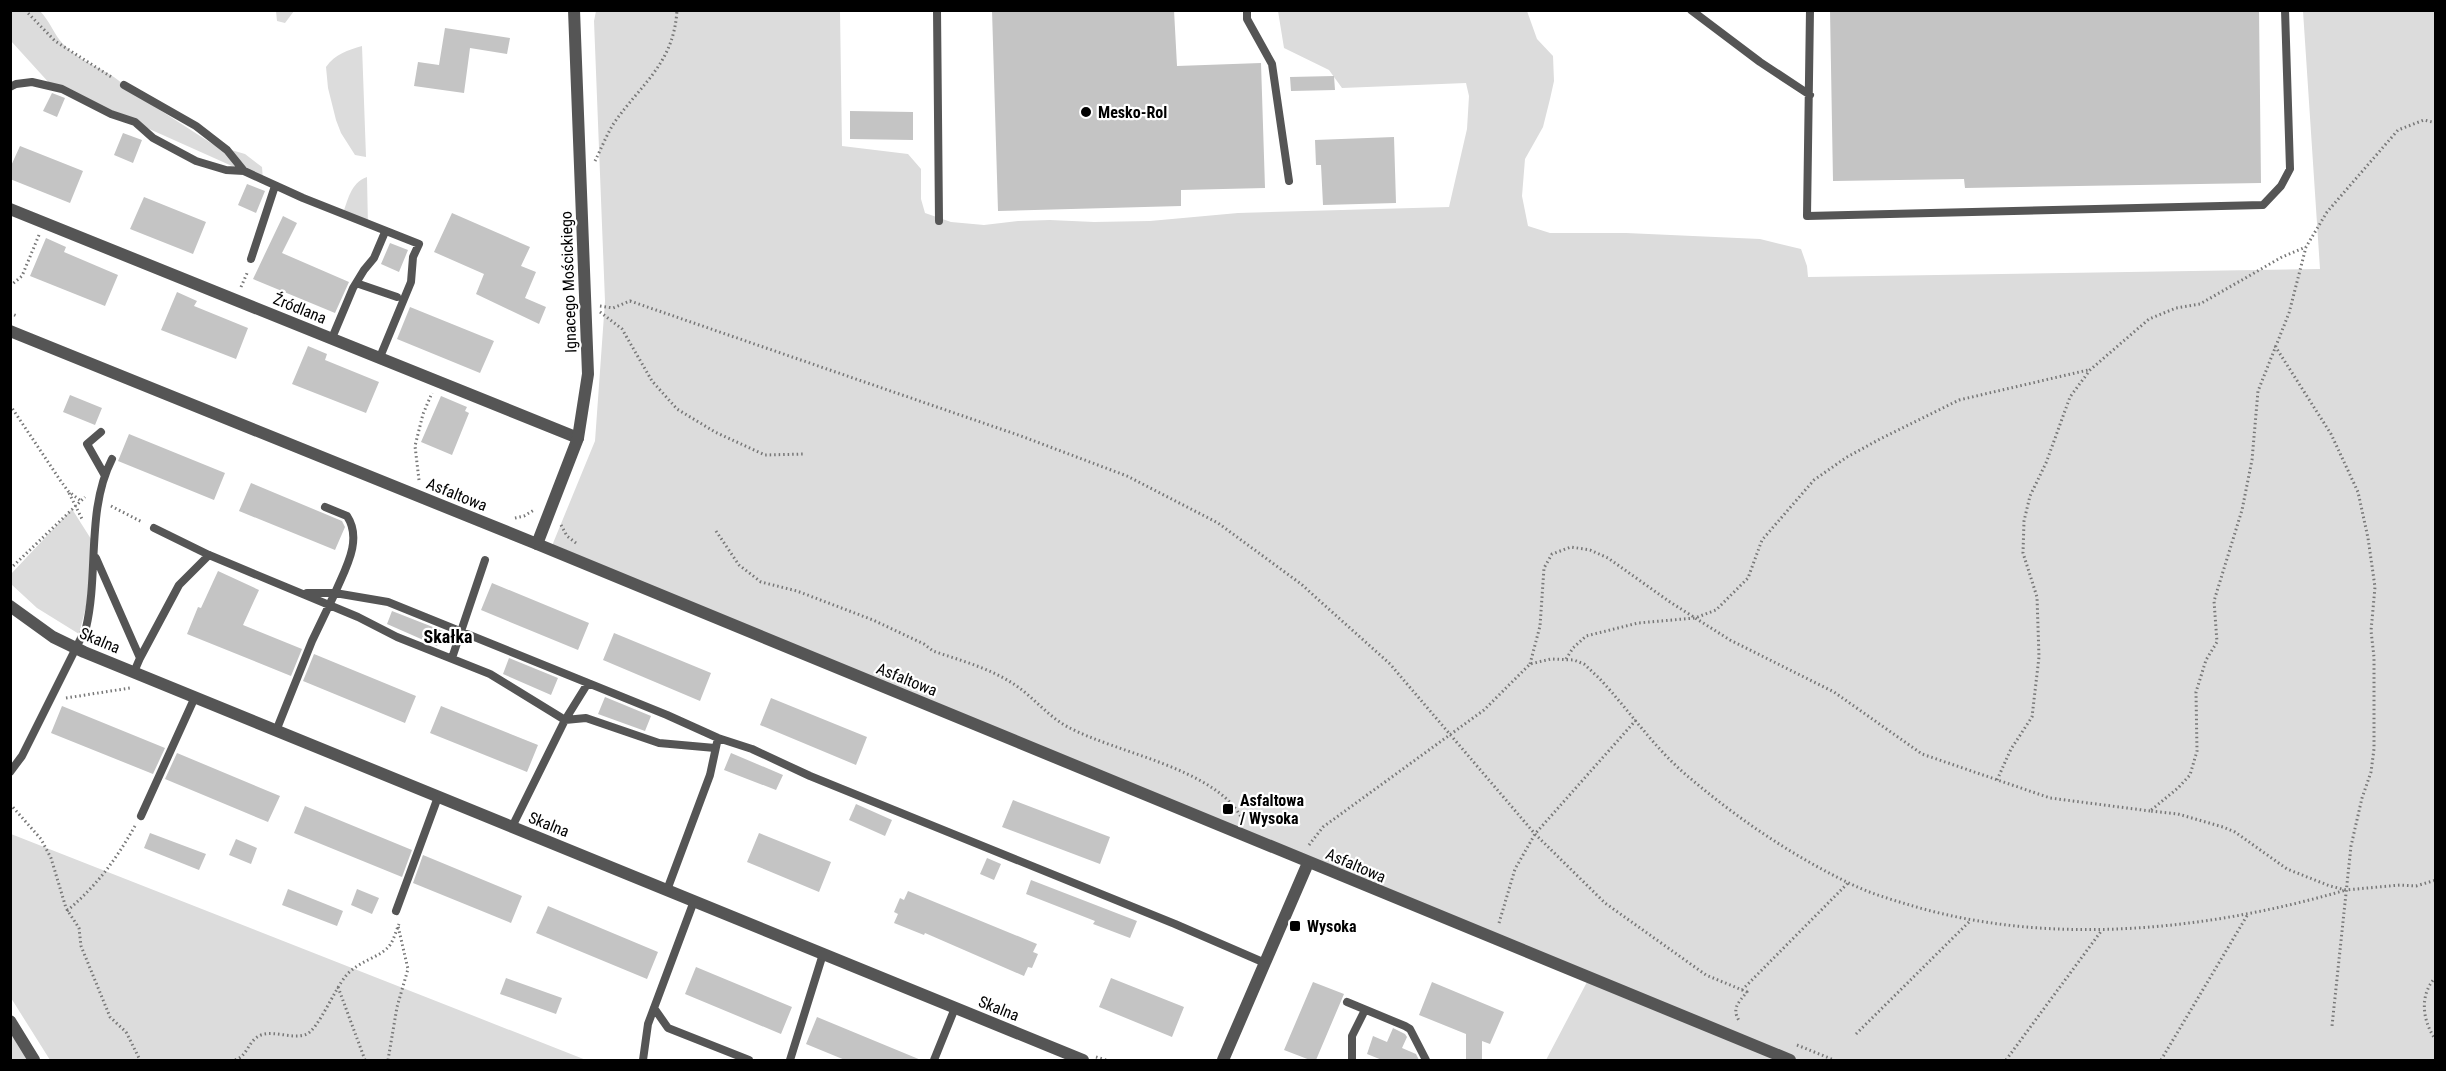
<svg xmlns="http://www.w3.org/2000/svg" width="2446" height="1071" viewBox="0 0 2446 1071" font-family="'Roboto Condensed',sans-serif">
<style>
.green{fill:#dcdcdc}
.building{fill:#c4c4c4}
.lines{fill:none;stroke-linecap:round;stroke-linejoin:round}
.path{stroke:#777;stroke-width:3;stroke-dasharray:1.5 3;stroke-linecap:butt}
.service{stroke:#555;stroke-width:8}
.minor{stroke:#555;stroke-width:12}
.tertiary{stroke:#555;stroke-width:12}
.poi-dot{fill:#000;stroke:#fff;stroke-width:2}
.labels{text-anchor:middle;stroke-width:4.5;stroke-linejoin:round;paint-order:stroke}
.poi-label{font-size:16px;font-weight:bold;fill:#000;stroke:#fff;text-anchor:start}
.street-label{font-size:16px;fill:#000;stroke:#fff}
.neighbourhood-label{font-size:18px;font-weight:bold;fill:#000;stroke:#fff}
</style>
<rect width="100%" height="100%" fill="#fff"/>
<path class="green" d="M11 11H40C50 21 54 35 64 45 83 65 112 70 129 90L214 145 245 154 262 167 263 180 51 85 11 41Z
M276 11V10L294 11 285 23 277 21Z
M596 11H840L842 146 908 154 921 169V199L925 213 951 222 984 225 1018 221 1050 220 1094 222 1150 221 1238 213 1449 207 1467 129 1469 96 1466 83 1342 88 1329 70 1284 48 1278 11H1527L1537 39 1553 56 1554 81 1550 99 1543 127 1525 159 1522 196 1528 226 1550 233H1626L1760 239 1801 249 1807 266 1808 277 2320 269 2303 11H2435V1060H1546L1587 982 549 553 595 441 605 301 594 21Z
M362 46 366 157 355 155 341 133 336 120 328 88 326 67C335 54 348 50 362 46Z
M367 177 368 228 342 216C348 201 350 183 367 177Z
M72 509 91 539 89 595 79 634 37 608 11 584V574Z
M11 834 586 1060H50L11 998Z
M10 1031 28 1060H11Z"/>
<path class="building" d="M992 10H1174L1177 66 1261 63 1265 188 1181 190V206L998 211Z
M1830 10H2259L2261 183 1965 188 1964 179 1833 181Z
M445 28 510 38 507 54 470 48 464 93 414 86 418 62 439 65Z
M1334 76 1335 90 1291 91 1290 77Z
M52 93 65 98 57 117 43 111Z
M850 111 913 112V140L850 139Z
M123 133 142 140 133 163 114 155Z
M1394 137 1396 203 1323 205 1321 165H1316L1315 140Z
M20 146 83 171 70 203 10 179V168Z
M247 184 265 191 256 213 238 205Z
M144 197 206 222 193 254 130 229Z
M452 213 530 247 521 266 536 272 525 298 546 307 539 324 476 294 484 274 434 252Z
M283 216 297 223 282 253 349 282 335 313 253 279Z
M46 238 66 247 64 252 118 275 105 306 30 276Z
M390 243 408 250 399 272 381 264Z
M177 292 197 301 194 306 248 328 236 359 161 330Z
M410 307 494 341 480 373 397 339Z
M308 346 327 354 325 360 379 382 366 413 292 384Z
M70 395 102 408 95 425 63 412Z
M441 396 467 407 465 411 469 413 452 455 421 442Z
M129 434 225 473 214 500 118 461Z
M251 483 342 521 345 527 335 550 239 511Z
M218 571 259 590 243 625 302 649 291 676 187 634 198 607 201 608Z
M492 583 589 623 578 650 481 610Z
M392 611 443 631 437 646 387 624Z
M614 633 711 673 700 701 603 660Z
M314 654 416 696 405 723 303 681Z
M509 658 558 678 551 695 503 674Z
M605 697 651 716 645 731 598 714Z
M771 698 867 737 856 765 760 725Z
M62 706 165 748 153 774 51 733Z
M441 706 538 745 527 772 430 733Z
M177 753 280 796 268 822 165 779Z
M731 753 783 775 776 790 724 770Z
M1013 800 1110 837 1100 864 1002 827Z
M856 804 892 820 885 836 849 820Z
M305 806 412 850 402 877 294 833Z
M150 833 206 854 199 870 144 848Z
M759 833 831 862 819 892 747 862Z
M236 839 257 848 251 864 229 855Z
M423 855 522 896 511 923 413 883Z
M987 858 1001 864 994 880 980 874Z
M1031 880 1137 921 1130 938 1093 924 1095 921 1026 894Z
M288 889 343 911 337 926 282 905Z
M357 889 379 898 372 914 351 905Z
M908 891 1037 944 1033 952 1038 954 1032 968 1028 967 1024 976 925 933 924 935 894 923 898 914 894 912 900 898 904 900Z
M548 906 658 952 647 979 536 933Z
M696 967 792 1007 781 1034 685 994Z
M506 978 562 998 556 1014 500 994Z
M1111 978 1184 1007 1172 1037 1099 1007Z
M1313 982 1344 994 1316 1060H1310L1284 1050Z
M1432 982 1504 1012 1490 1044 1482 1041V1060H1466V1034L1419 1015Z
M817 1017 921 1060H845L806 1044Z
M1393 1028 1405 1034 1407 1037 1402 1048 1416 1054 1419 1060H1382L1367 1054 1373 1036 1387 1042Z"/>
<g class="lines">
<path class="path" d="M25 10 55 41 113 78
M2436 123 2424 120 2398 130 2327 212 2306 247 2289 313 2258 391 2252 460 2242 510 2214 601 2217 642 2206 660 2196 692 2197 751 2190 775 2178 788 2150 811 2178 814 2223 827 2235 832 2287 869 2330 886 2346 890 2400 885 2416 886 2436 880
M595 161C601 149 607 134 614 123 642 83 674 63 677 10
M2436 200V214
M10 286 22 276 39 235
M241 287 248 271
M600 306 613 308 630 301 1021 436 1127 476 1218 523 1301 584 1390 664 1535 834 1605 903 1706 975 1747 992C1738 1003 1731 1009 1740 1022
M600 312 622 329 652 381 677 409 715 432 765 455 805 454
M10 313 17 316
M2275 346 2331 434 2358 492 2368 538 2375 587 2371 631 2374 657V749L2371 772 2362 798 2351 846 2332 1026
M10 405 60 480 68 491 81 501
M419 480 415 446 423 414 432 393
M69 493 82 519
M111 506 142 522
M515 518 524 516 534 510
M561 525 567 536 576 543
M716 531 739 565 761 582 797 591 873 620 924 644 933 651C962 661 993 669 1018 687 1035 699 1049 717 1068 727 1116 753 1214 768 1241 817
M10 569 85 497
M1566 659 1573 648 1586 636 1638 623 1695 618 1716 610 1748 578 1762 540 1814 480 1847 457 1880 439 1959 400 2088 370
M1530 664 1540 626 1544 568 1552 554 1571 547 1590 550 1608 558 1670 602 1730 640 1834 692 1922 754 2050 798 2150 811
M66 698 130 688
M1997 780 2011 749 2032 717 2039 657 2037 597 2023 553 2024 521 2030 496 2046 463 2070 397 2090 370 2149 319 2176 308 2200 304 2282 257 2306 247
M10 804 41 839 51 858 66 908 79 928 81 946 110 1017 126 1032 140 1060
M1309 845 1323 827 1484 710 1530 664 1551 659 1574 660 1584 664 1599 678C1628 709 1652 745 1684 773 1735 817 1792 856 1853 885 1872 894 1893 900 1913 906 2052 947 2209 930 2346 890
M67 911C98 884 115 861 135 826
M1499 923 1515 869 1535 834 1636 720
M2436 977C2419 994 2422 1021 2436 1040
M338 987 365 1060
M1742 990 1849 882
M1856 1034 1970 921
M1797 1045 1834 1060
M1096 1057 1106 1060
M235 1060C248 1056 248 1040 261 1035 275 1030 293 1040 307 1034 318 1029 335 989 345 977 358 960 379 959 390 945 394 939 396 931 399 924
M388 1060 397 1007 408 969 398 926
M2006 1060 2102 930
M2161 1060 2248 914"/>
<path class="service" d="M937 10 939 221
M1247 10V19L1272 64 1289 181
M1691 10 1760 62 1810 95
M1810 10 1807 216 2263 205 2281 186 2290 169 2285 10
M124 85 196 126 227 150 244 171
M10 87 16 84 32 82 62 89 111 114 135 122 153 138 196 161 226 170 244 171 303 198 419 244 413 257 411 282 380 357
M251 259 275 186
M356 283 397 297
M332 338 353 288 364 270 374 258 385 232
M101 432 87 444 104 474
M154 528 209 555 358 617 397 637 490 674 565 720 512 827
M96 558 140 658 134 672
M307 593H335C345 569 363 540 347 516L325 507
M140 658 179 585 209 555
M452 658 485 560
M565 720 586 718 659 743 715 748
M565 720 588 683
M276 731 312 641 335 593 388 602 667 715 718 738 752 749 810 776 1175 924 1265 963
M10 772 22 756 86 628C99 573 86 510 112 459
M141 816 195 697
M667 890 710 775 718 738
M396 911 438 797
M1347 1002 1405 1026 1410 1029 1426 1060
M654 1008 668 1028 749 1060
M643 1060 648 1024 694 901
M790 1060 823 954
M934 1060 955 1008
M1352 1060V1036L1365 1010"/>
<path class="minor" d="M10 209 578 438
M537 544 1790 1060
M10 606 53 637 84 652 1083 1060
M10 1021 34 1060
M1223 1060 1308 863"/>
<path class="tertiary" d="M10 331 537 544 578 438 588 374 574 10"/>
</g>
<g class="poi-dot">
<circle cx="1086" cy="112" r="6"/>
<rect x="1222" y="803" width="12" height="12" rx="3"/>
<rect x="1289" y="920" width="12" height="12" rx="3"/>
</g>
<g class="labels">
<g class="poi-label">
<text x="1098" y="118">Mesko-Rol</text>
<text x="1240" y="806">Asfaltowa<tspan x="1240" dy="18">/ Wysoka</tspan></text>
<text x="1307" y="932">Wysoka</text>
</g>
<g class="street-label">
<text transform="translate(568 282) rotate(-92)" y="6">Ignacego Mościckiego</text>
<text transform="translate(300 308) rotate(22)" y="6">Źródlana</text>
<text transform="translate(457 494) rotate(22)" y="6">Asfaltowa</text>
<text transform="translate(100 640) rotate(23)" y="6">Skalna</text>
<text transform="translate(907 679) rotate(22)" y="6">Asfaltowa</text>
<text transform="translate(549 824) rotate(22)" y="6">Skalna</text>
<text transform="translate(1356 865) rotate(23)" y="6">Asfaltowa</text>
<text transform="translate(999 1008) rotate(22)" y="6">Skalna</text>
</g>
<g class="neighbourhood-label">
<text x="448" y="643">Skałka</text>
</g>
</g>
<rect width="2446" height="1071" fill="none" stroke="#000000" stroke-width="24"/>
</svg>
